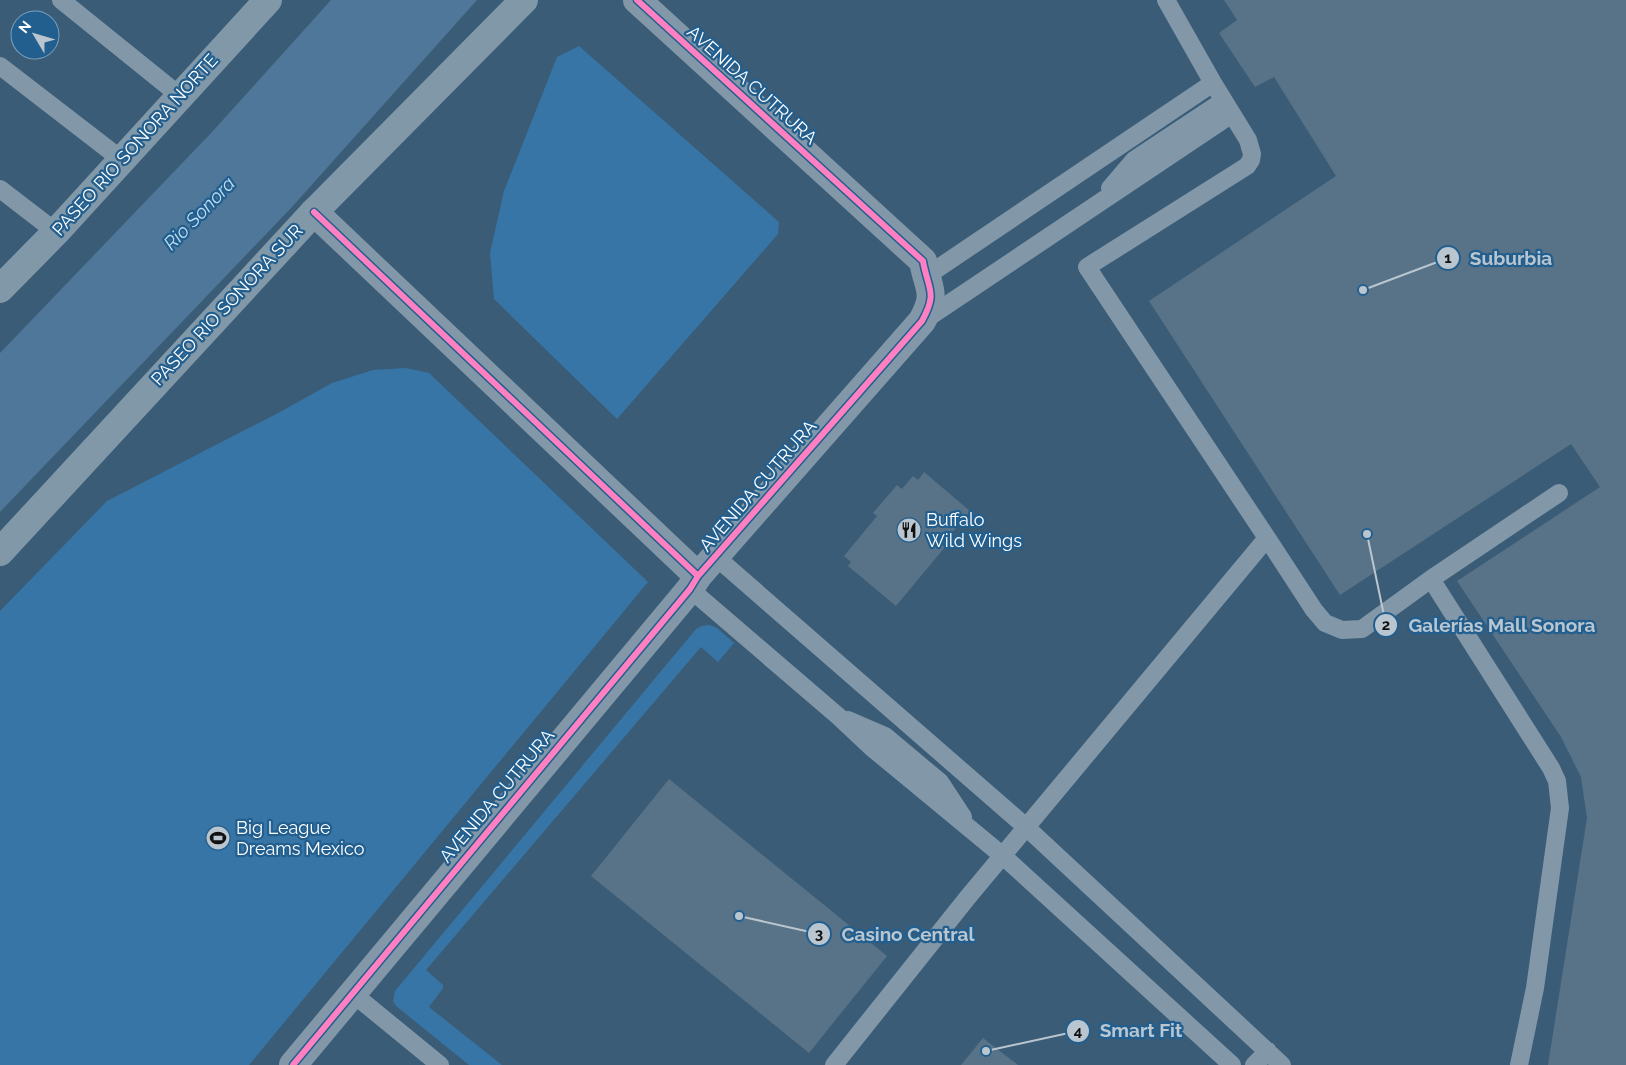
<svg xmlns="http://www.w3.org/2000/svg" width="1626" height="1065" viewBox="0 0 1626 1065" font-family="Raleway,sans-serif">
<style>
.green{fill:#3775a6}
.water{fill:#4e7799}
.building{fill:#587388}
.lines{fill:none;stroke-linecap:round;stroke-linejoin:round}
.service{stroke:#8298a9;stroke-width:18}
.minor{stroke:#8298a9;stroke-width:28}
.tertiary{stroke:#8298a9;stroke-width:28}
.primary{stroke:#8198a9;stroke-width:28}
.cycleway-casing{stroke:#225f8f;stroke-width:9}
.cycleway{stroke:#ff80c0;stroke-width:6}
.labels{text-anchor:middle;stroke-width:4.5;stroke-linejoin:round;paint-order:stroke}
.street-label{font-size:18px;fill:#fff;stroke:#225f8f}
.poi-label{font-size:18px;fill:#fff;stroke:#225f8f;text-anchor:start}
.water-label{font-size:19px;font-style:italic;fill:#beddf3;stroke:#225f8f}
.leader{fill:none;stroke:#bac6cf;stroke-width:2}
.callout-dot{fill:#bac6cf;stroke:#225f8f;stroke-width:2}
.mark-label{font-size:15px;text-anchor:middle;font-weight:bold;fill:#111}
.callout-label{font-size:19px;text-anchor:middle;font-weight:bold;fill:#bac6cf;stroke:#225f8f;stroke-width:4.5;stroke-linejoin:round;paint-order:stroke}
</style>
<rect width="100%" height="100%" fill="#3a5c76"/>
<path class="green" d="M579 46 779 222 778 234 617 419 494 299 490 253 504 191 557 57Z
M406 368 429 373 648 582 249 1065H0V611L107 501 280 412 332 383 373 370Z
M710 625 717 628 734 643 718 662 701 647 426 970 443 985V988L429 1007 502 1065H469L396 1006 393 1001 395 991 696 629 702 626Z"/>
<path class="water" d="M331 0H477L292 207 0 512V353L212 132Z"/>
<path class="building" d="M1224 0H1626V1065H1548L1587 818 1581 777 1561 737 1457 581 1600 487 1571 444 1340 595 1149 301 1336 176 1274 77 1255 87 1219 33 1237 20Z
M924 472 970 511 942 545 945 547 896 606 848 566 851 562 844 556 877 516 873 513 897 485 902 489 913 476 918 480Z
M669 779 887 956 809 1053 591 876Z
M983 1038 1018 1065H961Z"/>
<g class="lines">
<path class="service" d="M61 0 180 96
M1166 0 1213 83 1248 140 1252 154 1251 160 1247 166 1087 267 1267 538
M0 66 122 160
M1110 188 1134 160 1223 101
M0 189 56 232
M925 277 1213 83
M923 321 1232 114
M716 557 1026 827 1282 1065
M1431 579 1551 768 1557 781 1560 808 1535 988 1519 1065
M690 589 838 716 871 747 1003 856 1232 1065
M848 720 885 736 940 782 963 817
M352 993 440 1065
M834 1065 968 897 1267 538 1314 610 1325 623 1342 630 1362 629 1431 579 1559 493
M1254 1065 1268 1051"/>
<path class="minor" d="M314 212 698 576"/>
<path class="tertiary" d="M293 1065 690 589 698 576 922 321C938 292 928 290 923 261L637 0"/>
<path class="primary" d="M0 289 56 232 268 0
M0 552 314 212 524 0"/>
<defs>
<path id="cycleway" d="M314 212 698 576
M293 1065 690 589 698 576 922 321C938 292 928 290 923 261L637 0"/>
</defs>
<use href="#cycleway" class="cycleway-casing"/>
<use href="#cycleway" class="cycleway"/>
</g>
<defs>
<symbol id="restaurant-disc" viewBox="-11 -11 22 22"><circle r="9.5" fill="#bac6cf" stroke="#225f8f"/><path d="M-5-6h1v4h1v-4h1v4h1v-4h1v5L-1.5 .5V6h-2V.5L-5-1ZM5-6V6H3V1.5H1.5Q1.5-4 5-6Z" fill="#111"/></symbol>
<symbol id="stadium-disc" viewBox="-11 -11 22 22"><circle r="9.5" fill="#bac6cf" stroke="#225f8f"/><path d="M0-5a6.5 5 0 1 0 0 10a6.5 5 0 1 0 0-10ZM-3.5-1.8h7v3.6h-7Z" fill="#111"/></symbol>
</defs>
<g fill-rule="evenodd">
<use href="#restaurant-disc" x="895" y="516" width="28" height="28"/>
<use href="#stadium-disc" x="204" y="824" width="28" height="28"/>
</g>
<g class="labels">
<g class="street-label">
<text transform="translate(752 85) rotate(42)" y="6">AVENIDA CUTRURA</text>
<text transform="translate(135 145) rotate(-48)" y="6">PASEO RIO SONORA NORTE</text>
<text transform="translate(227 305) rotate(-47)" y="6">PASEO RIO SONORA SUR</text>
<text transform="translate(758 486) rotate(-49)" y="6">AVENIDA CUTRURA</text>
<text transform="translate(497 796) rotate(-50)" y="6">AVENIDA CUTRURA</text>
</g>
<g class="poi-label">
<text x="926" y="526">Buffalo<tspan x="926" dy="21">Wild Wings</tspan></text>
<text x="236" y="834">Big League<tspan x="236" dy="21">Dreams Mexico</tspan></text>
</g>
<g class="water-label">
<text transform="translate(199 213) rotate(-46)" y="7">Rio Sonora</text>
</g>
</g>
<path class="leader" d="M1363 290L1448 258M1367 534L1386 625M739 916L819 934M986 1051L1078 1031"/>
<g class="callout-dot">
<circle cx="1363" cy="290" r="5"/>
<circle cx="1367" cy="534" r="5"/>
<circle cx="739" cy="916" r="5"/>
<circle cx="986" cy="1051" r="5"/>
<circle cx="1448" cy="258" r="12"/>
<circle cx="1386" cy="625" r="12"/>
<circle cx="819" cy="934" r="12"/>
<circle cx="1078" cy="1031" r="12"/>
</g>
<g class="mark-label">
<text x="1448" y="263">1</text>
<text x="1386" y="630">2</text>
<text x="819" y="939">3</text>
<text x="1078" y="1036">4</text>
</g>
<g class="callout-label">
<text x="1511" y="265">Suburbia</text>
<text x="1502" y="632">Galerías Mall Sonora</text>
<text x="908" y="941">Casino Central</text>
<text x="1141" y="1037">Smart Fit</text>
</g>
<g transform="translate(35 35) rotate(308)"><circle r="24" fill="#225f8f" stroke="#7a9fbc"/>
<path d="M0-4L9 19L0 12L-9 19Z" fill="#bac6cf"/>
<text y="-8" font-size="14" font-weight="bold" text-anchor="middle" fill="#ffffff">N</text>
</g>
</svg>
